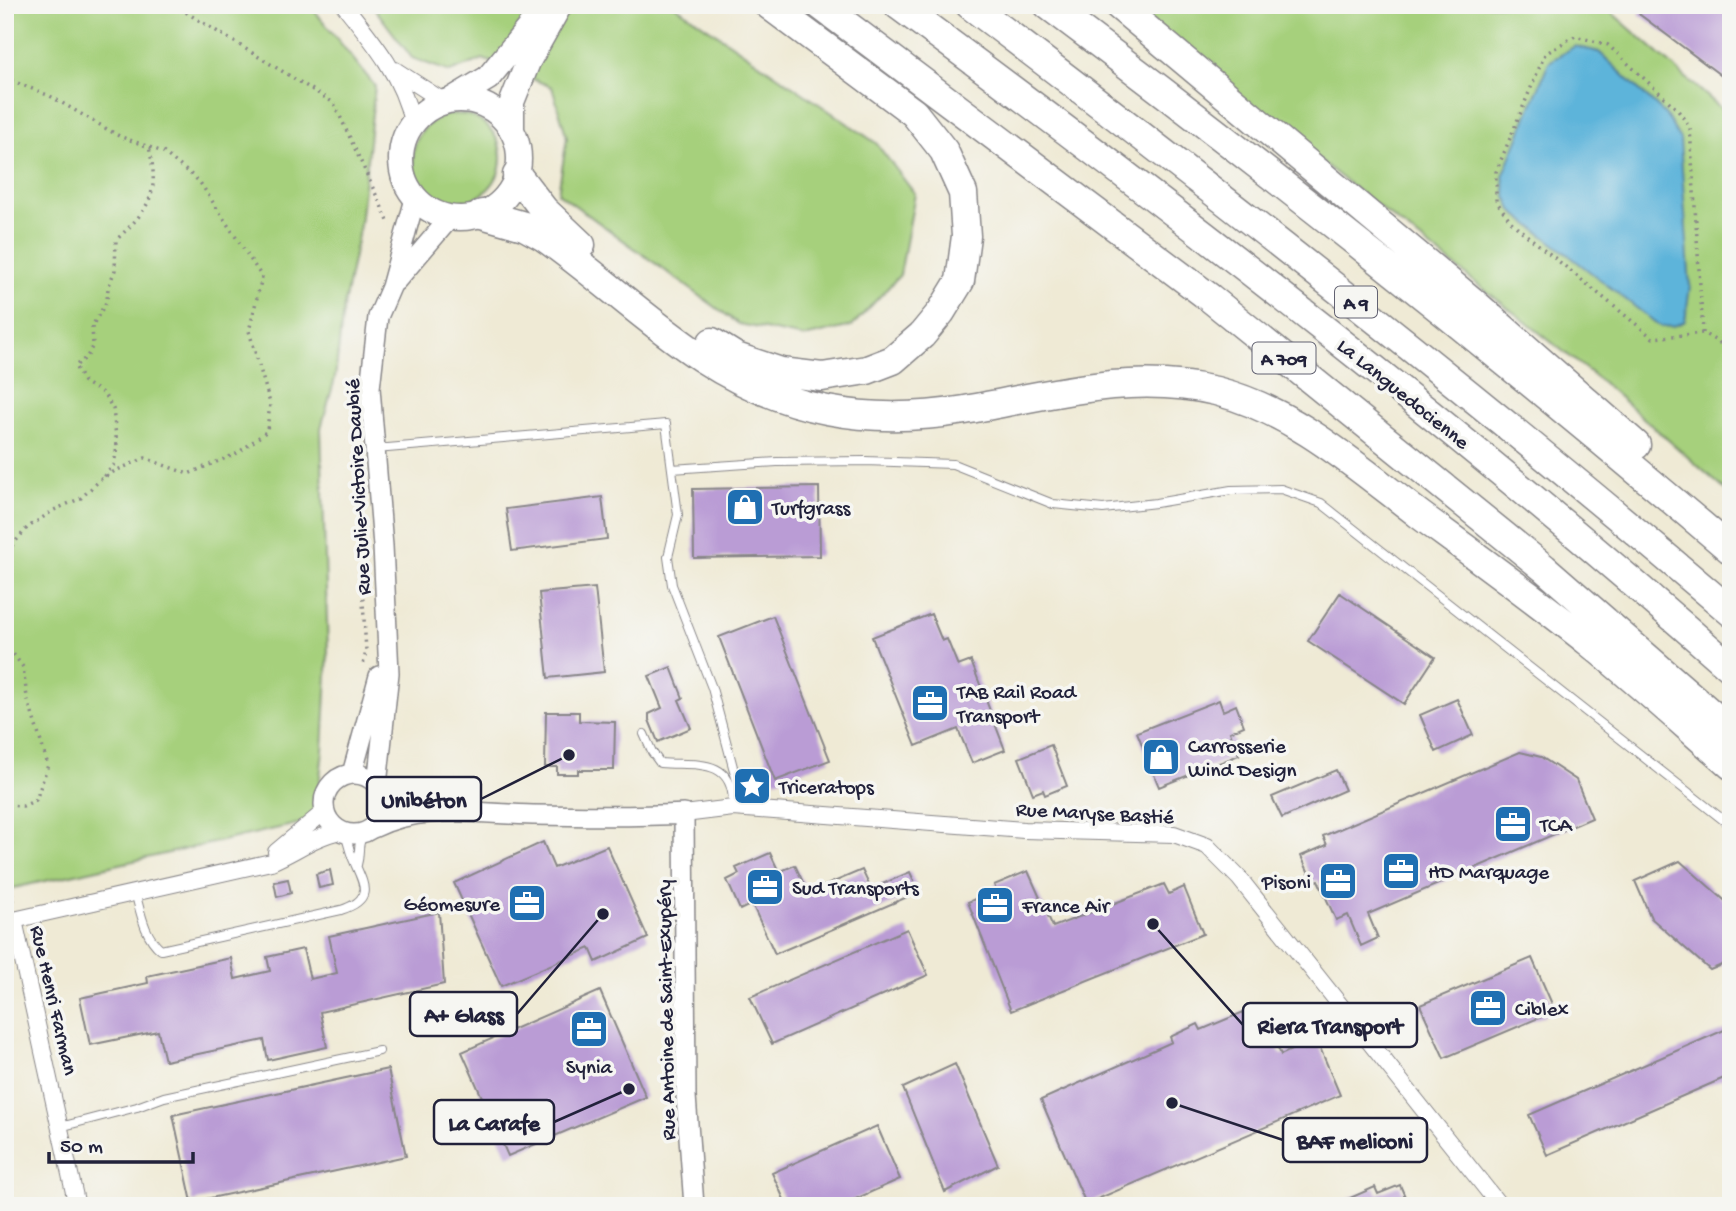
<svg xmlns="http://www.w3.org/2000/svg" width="1736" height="1211" viewBox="0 0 1736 1211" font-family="'Gochi Hand',sans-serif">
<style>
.green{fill:#a6d07c;stroke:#64795c;stroke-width:2}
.water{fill:#5db4da;stroke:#406b8a;stroke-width:2}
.building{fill:#ba9cd5}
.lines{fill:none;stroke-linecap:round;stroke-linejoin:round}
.service-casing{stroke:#888688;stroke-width:10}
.minor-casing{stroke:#888688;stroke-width:18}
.tertiary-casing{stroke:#888688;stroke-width:22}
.primary-casing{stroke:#888688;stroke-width:27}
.motorway-casing{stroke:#888688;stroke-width:31}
.path{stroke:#888688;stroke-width:3.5;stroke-dasharray:2 5;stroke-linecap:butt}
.service{stroke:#fff;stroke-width:8}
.minor{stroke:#fff;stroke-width:16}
.tertiary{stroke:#fff;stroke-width:19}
.primary{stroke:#fff;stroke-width:24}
.motorway{stroke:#fff;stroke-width:28}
.labels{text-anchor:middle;stroke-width:7;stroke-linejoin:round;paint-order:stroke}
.shield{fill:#f6f6f2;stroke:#626272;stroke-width:2}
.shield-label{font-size:19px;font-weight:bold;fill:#22223b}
.street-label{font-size:21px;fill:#22223b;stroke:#f6f6f2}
.poi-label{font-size:21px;fill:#22223b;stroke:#f6f6f2;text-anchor:start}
.leader{fill:none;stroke:#22223b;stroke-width:2.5}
.callout-dot{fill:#22223b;stroke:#f6f6f2;stroke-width:2.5}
.callout{fill:#f6f6f2;stroke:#22223b;stroke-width:2.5}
.callout-label{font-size:23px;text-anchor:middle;font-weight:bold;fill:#22223b}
</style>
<rect width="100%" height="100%" fill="#f6f6f2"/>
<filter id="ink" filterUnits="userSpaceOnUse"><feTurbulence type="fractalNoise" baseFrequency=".0143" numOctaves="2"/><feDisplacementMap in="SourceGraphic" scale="14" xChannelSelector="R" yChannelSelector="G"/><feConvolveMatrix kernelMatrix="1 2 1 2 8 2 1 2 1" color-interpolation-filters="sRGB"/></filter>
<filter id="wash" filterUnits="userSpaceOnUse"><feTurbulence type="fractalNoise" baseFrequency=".00686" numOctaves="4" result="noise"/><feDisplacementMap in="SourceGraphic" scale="28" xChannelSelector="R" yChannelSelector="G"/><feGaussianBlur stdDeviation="1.57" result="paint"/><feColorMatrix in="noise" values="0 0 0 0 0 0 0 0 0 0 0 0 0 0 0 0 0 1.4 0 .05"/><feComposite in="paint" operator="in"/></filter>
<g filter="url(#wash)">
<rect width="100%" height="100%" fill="#efead5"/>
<path class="green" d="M5 5H310L375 86 360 225 343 310 335 378 321 428 328 653 323 751 315 820 5 890Z
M372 5H674L876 143 915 194 900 275 852 326 804 337 739 324 558 193 567 138 552 87 483 59 450 72 412 58Z
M1130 5H1603L1731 117V495L1601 381 1217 80Z
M413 158a44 44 0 1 1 88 0a44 44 0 1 1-88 0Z"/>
<path class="water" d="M1575 46 1599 52 1665 114 1680 139 1690 287 1685 321 1674 326 1661 327 1513 212 1506 197 1503 176 1549 62Z"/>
<g id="blocks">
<path class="building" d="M1646 5H1731V83L1639 14Z
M819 487 820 556 694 558 693 489Z
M602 497 607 539 512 551 506 509Z
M595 588 604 672 548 678 539 593Z
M1340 593 1435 657 1404 704 1308 641Z
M931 614 942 641 947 639 958 666 971 661 1005 750 972 763 958 729 916 746 872 637Z
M773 616 830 760 775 781 719 637Z
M671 667 683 698 679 700 691 728 658 742 649 720V714L662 708 649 676Z
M1457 699 1473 735 1436 752 1420 715Z
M1219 700 1223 711 1236 705 1244 726 1230 732 1239 755 1159 787 1137 732Z
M546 712H579V721L615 722 614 770H578V774H557V767H545Z
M1051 745 1067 786 1045 795 1043 790 1033 794 1019 758Z
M1520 752 1541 757 1576 780 1592 818 1368 914 1378 938 1361 946 1348 915 1336 920 1318 880 1313 882 1301 856 1327 845 1323 836Z
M1336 770 1345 790 1282 818 1272 797Z
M543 842 554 868 607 846 648 938 596 962 590 948 501 986 454 883Z
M770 853 779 872 795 865 808 893 862 870 871 889 910 872 919 892 775 954 752 904 740 910 727 880 739 874 736 868Z
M1680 861 1731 906V961L1710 970 1651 918 1635 881Z
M330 870 333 885 319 888 316 874Z
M1028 871 1053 927 1164 884 1169 894 1184 887 1203 934 1011 1011 968 902 996 890 994 885Z
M288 879 291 893 277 897 274 882Z
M439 912 444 984 320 1012 327 1047 268 1060 264 1040 165 1061 158 1031 90 1045 80 998 148 983 147 976 231 958 235 979 270 971 267 957 303 949 310 979 337 973 329 936Z
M907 929 928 975 772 1044 750 997Z
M1532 958 1555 1011 1444 1058 1420 1005Z
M600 991 646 1097 508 1156 462 1052Z
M1260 1005 1281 1055 1316 1038 1340 1095 1086 1204 1041 1100 1172 1042 1170 1037 1198 1024 1201 1030Z
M1731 1027V1075L1547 1155 1529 1115Z
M955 1064 998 1165 945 1192 903 1088Z
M388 1069 406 1156 192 1202 173 1115Z
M877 1126 900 1179 840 1206H787L772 1173Z
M1400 1185 1409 1206H1332L1375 1187 1378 1194Z"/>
</g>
</g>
<g filter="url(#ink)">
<use href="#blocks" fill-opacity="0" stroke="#888688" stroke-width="2"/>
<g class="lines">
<defs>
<path id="service" d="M376 449 666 424 678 515 668 557 672 585 712 688 733 767 740 791 733 808
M672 469 777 462 865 461 953 464 1053 504 1103 509 1156 503 1231 490 1281 489 1321 503 1731 826
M644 734 652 752 660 763C693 766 732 756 733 802
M357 865C361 851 356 847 364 833
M135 892C141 913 144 936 161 950L341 910C375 899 364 885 353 859 349 850 348 841 344 832
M60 1127 137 1107 164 1097 379 1051"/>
<path id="minor" d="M344 5C373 41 403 77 412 122
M395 70 443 101
M684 814 733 808 1024 830 1174 834 1207 846 1239 878 1500 1206
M276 852 325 811
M14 920 77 1206
M5 922 271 862C295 852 315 836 341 831
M1722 1206 1731 1202"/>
<path id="tertiary" d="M396 281 450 218
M352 774 379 676
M324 804a30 30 0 1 1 60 0a30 30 0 1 1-60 0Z
M377 785 389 673 383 546 370 388 378 317 391 287 415 199
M373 828C421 803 481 814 533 815 583 816 633 817 684 814L686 1096 694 1206"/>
<path id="primary" d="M453 99 488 78 540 14
M401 159a59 59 0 1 1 118 0a59 59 0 1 1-118 0Z
M512 131V102L528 62 560 5"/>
<path id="motorway" d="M820 5 1210 298 1544 568 1731 731
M898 5C1184 216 1465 433 1731 668
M970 5C1229 201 1484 401 1731 612
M1048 5C1281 179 1509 361 1731 550
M1118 5 1473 302 1636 445
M517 175 544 210 581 245
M482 214 524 226 544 237C598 275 647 322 702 358 785 412 868 426 965 410 1049 395 1131 371 1216 391 1295 411 1357 467 1420 515 1477 557 1535 599 1590 643 1638 682 1684 724 1731 765
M712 342 736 357 781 372 822 377 867 370 893 360 922 335 941 312 960 281 966 236 963 193 944 151 914 113 769 5"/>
</defs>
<use href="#service" class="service-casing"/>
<use href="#minor" class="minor-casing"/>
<use href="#tertiary" class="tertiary-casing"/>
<use href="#primary" class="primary-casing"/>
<use href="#motorway" class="motorway-casing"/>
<path class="path" d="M174 5 334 103 389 223
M5 78 50 96 119 136 163 152 199 181 262 277 249 331 270 403 267 431 238 453 188 474 145 458 115 471 101 479 81 498 54 510 27 528 9 549 5 633
M1703 333 1690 128 1677 109 1608 45 1575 36 1545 54 1496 172V201L1513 224 1653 338 1703 333 1731 350
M353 438 366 651 363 665
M104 476 114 465 117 446 113 409 104 394 84 382 75 366 87 357 93 345 92 326 107 301 108 288 115 270 116 240C150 208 160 194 149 147
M5 643 23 667 27 697 48 765 36 800 23 806 5 805
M396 785 407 797
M5 861 11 865 13 905"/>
<use href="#service" class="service"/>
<use href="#minor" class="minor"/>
<use href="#tertiary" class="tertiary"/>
<use href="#primary" class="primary"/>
<use href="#motorway" class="motorway"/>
</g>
</g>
<defs>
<symbol id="shop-square" viewBox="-11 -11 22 22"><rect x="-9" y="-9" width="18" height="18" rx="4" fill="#1f6fb2" stroke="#f6f6f2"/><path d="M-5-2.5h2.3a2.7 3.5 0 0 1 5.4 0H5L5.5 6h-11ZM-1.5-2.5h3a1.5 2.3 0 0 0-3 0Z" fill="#fff"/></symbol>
<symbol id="office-square" viewBox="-11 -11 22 22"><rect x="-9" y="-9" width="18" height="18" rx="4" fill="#1f6fb2" stroke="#f6f6f2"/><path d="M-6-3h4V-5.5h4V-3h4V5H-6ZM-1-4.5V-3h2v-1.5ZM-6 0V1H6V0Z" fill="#fff"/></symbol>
<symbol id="sight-square" viewBox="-11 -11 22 22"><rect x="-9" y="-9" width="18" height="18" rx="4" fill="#1f6fb2" stroke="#f6f6f2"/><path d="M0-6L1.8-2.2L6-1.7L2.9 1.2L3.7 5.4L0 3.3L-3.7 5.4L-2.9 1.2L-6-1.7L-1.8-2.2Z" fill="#fff"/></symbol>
</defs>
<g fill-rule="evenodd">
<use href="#shop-square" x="723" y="485" width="44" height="44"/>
<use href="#office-square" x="908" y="681" width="44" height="44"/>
<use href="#shop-square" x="1139" y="735" width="44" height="44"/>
<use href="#sight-square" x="730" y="764" width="44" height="44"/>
<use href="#office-square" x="1491" y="802" width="44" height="44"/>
<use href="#office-square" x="1379" y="849" width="44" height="44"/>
<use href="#office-square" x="1316" y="859" width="44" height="44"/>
<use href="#office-square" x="743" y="865" width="44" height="44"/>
<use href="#office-square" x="505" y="881" width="44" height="44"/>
<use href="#office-square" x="973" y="883" width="44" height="44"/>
<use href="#office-square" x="1466" y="986" width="44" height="44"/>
<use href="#office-square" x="567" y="1007" width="44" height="44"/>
</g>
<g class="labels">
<g class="shield">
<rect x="1335" y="286.5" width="42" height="31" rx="5"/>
<rect x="1252.5" y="342.5" width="63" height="31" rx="5"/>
</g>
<g class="shield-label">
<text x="1356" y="309">A 9</text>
<text x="1284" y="365">A 709</text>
</g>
<g class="street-label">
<text transform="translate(1404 393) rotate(39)" y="7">La Languedocienne</text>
<text transform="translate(357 487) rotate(-93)" y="7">Rue Julie-Victoire Daubié</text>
<text transform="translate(1095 812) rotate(3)" y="7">Rue Maryse Bastié</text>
<text transform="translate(55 1000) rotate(77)" y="7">Rue Henri Farman</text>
<text transform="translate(665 1010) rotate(-91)" y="7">Rue Antoine de Saint-Exupéry</text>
</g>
<g class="poi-label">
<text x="772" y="514">Turfgrass</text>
<text x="957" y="698">TAB Rail Road<tspan x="957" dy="24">Transport</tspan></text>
<text x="1188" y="752">Carrosserie<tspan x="1188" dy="24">Wind Design</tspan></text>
<text x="779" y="793">Triceratops</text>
<text x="1540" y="831">TCA</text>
<text x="1428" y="878">HD Marquage</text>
<text x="1311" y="888" text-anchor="end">Pisoni</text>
<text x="792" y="894">Sud Transports</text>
<text x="500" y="910" text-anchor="end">Géomesure</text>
<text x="1022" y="912">France Air</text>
<text x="1515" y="1015">Ciblex</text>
<text x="589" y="1073" text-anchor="middle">Synia</text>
</g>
</g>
<path class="leader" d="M569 755L481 799M603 914L517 1014M1153 924L1243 1025M629 1089L554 1122M1172 1103L1283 1140"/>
<g class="callout-dot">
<circle cx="569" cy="755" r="7"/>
<circle cx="603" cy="914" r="7"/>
<circle cx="1153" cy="924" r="7"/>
<circle cx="629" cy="1089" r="7"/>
<circle cx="1172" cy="1103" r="7"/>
</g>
<g class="callout">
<rect x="367" y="777" width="114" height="44" rx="7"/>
<rect x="410" y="992" width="107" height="44" rx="7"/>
<rect x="1243" y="1003" width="174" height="44" rx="7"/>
<rect x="434" y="1100" width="120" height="44" rx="7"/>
<rect x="1283" y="1118" width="144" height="44" rx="7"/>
</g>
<g class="callout-label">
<text x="424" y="807">Unibéton</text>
<text x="464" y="1022">A+ Glass</text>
<text x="1330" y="1033">Riera Transport</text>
<text x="494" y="1130">La Carafe</text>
<text x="1355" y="1148">BAF meliconi</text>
</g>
<rect width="1736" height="1211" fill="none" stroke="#f6f6f2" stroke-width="28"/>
<path d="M49 1152v10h144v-10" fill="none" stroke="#22223b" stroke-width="3.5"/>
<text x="60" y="1152" font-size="21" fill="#22223b" stroke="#f6f6f2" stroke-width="5" paint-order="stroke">50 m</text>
</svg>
